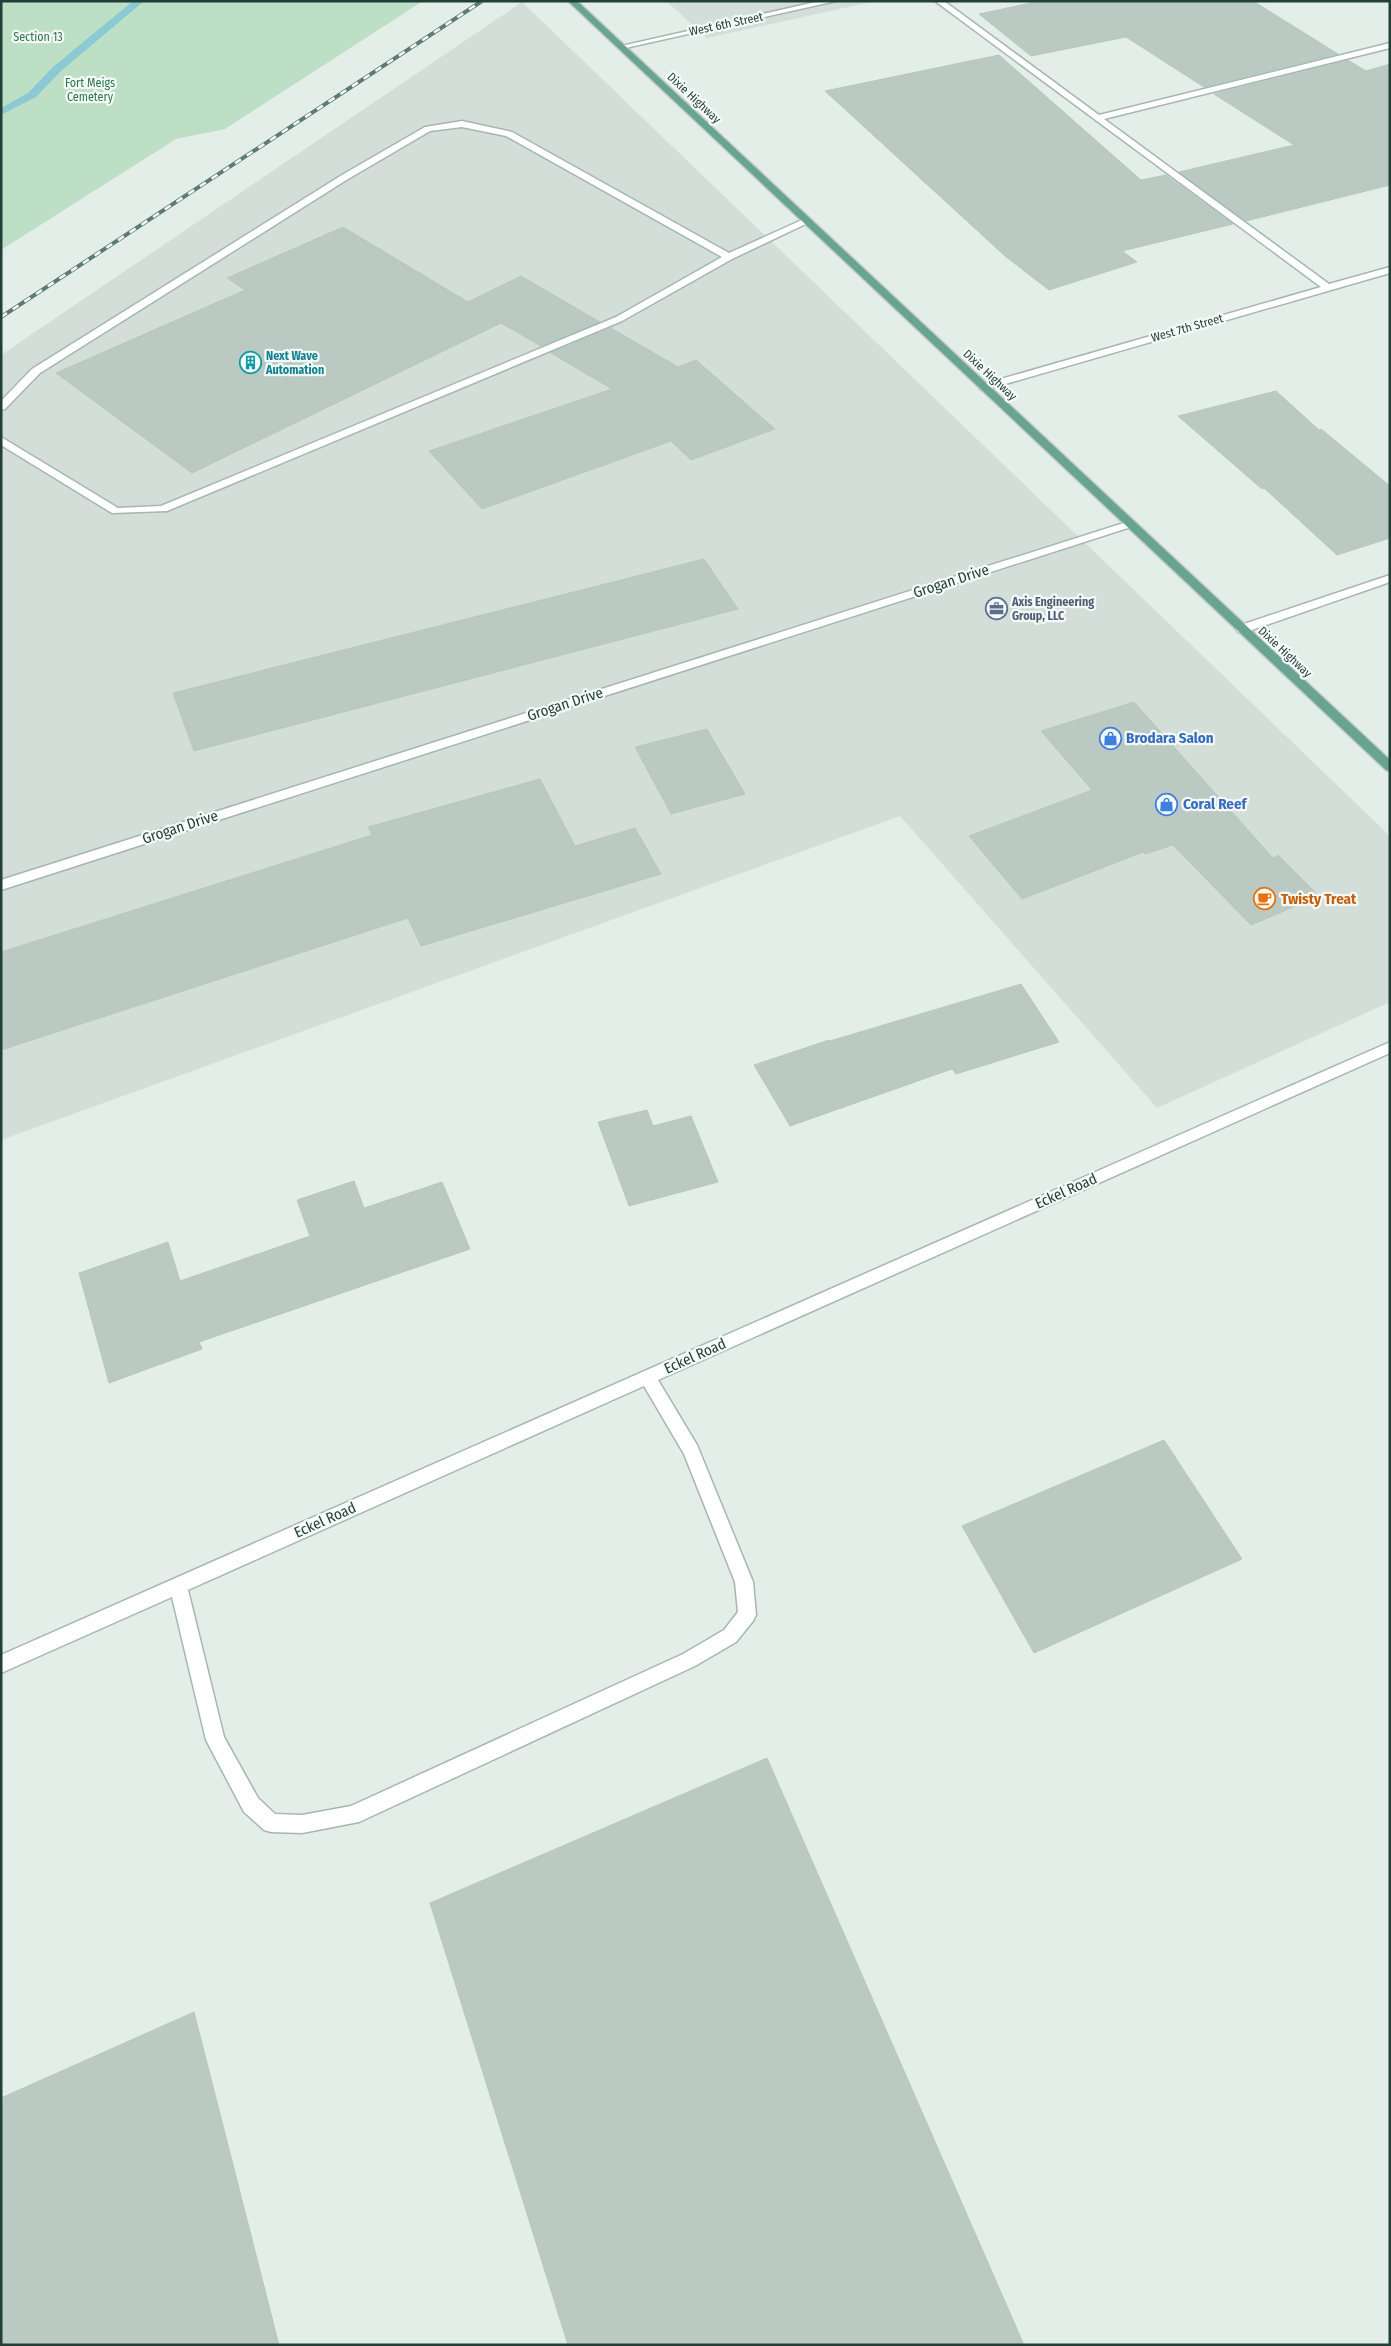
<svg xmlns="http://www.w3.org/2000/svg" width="1391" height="2346" viewBox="0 0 1391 2346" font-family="'Fira Sans Condensed',sans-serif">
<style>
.built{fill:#d3ded8}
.green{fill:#bddfc6}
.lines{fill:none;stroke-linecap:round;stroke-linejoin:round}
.stream{fill:#8ccad3;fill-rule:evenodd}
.building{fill:#bac9c2;stroke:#b7c8c0}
.minor-casing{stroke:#a6b6b0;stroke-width:3}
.major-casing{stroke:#c1cac7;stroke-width:3}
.minor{fill:#fff;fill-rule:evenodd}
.major{fill:#69a493;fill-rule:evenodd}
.rail-casing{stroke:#5e7b73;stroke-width:4}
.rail{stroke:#f5faf8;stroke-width:2.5;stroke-dasharray:7;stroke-linecap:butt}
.labels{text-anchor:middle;stroke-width:4.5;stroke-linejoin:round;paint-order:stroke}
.far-street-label{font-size:12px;fill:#234038;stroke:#f5faf8}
.far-park-label{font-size:12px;fill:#2d7848;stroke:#f5faf8}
.far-culture-label{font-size:12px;font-weight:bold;fill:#0d838f;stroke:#f5faf8;text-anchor:start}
.far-service-label{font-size:12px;font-weight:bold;fill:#4e5e75;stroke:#f5faf8;text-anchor:start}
.street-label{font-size:15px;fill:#234038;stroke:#f5faf8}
.shop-label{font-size:15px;font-weight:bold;fill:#366cbe;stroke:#f5faf8;text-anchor:start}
.food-label{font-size:15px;font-weight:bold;fill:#c56008;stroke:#f5faf8;text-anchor:start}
</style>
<rect width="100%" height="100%" fill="#e4eee9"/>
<path class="built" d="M666 1H876L707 38Z
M522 2 1390 836V1002L1157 1108 900 816 1 1140V355Z"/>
<path class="green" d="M1 1H423L225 129 176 139 1 250Z"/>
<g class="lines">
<path class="stream" d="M133 1H144L61 71 36 97 1 115V108L28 93 53 67Z"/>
</g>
<path class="building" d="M1040 1H1253L1338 54 1204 87 1126 37 1031 56 979 14Z
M999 55 1141 180 1166 175 1233 224 1122 251 1137 262 1049 290 1005 256 825 91Z
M1348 60 1366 71 1390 64V185L1246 221 1179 172 1294 145 1214 94Z
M343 227 468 302 521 276 600 322 541 346 501 323 192 473 56 373 245 290 227 278Z
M611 328 678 367 696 360 775 429 691 460 671 441 482 509 429 451 612 389 551 353Z
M1276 391 1319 430 1321 429 1390 486V538L1337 555 1264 488 1262 489 1178 416Z
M704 559 738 609 194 751 173 693Z
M1134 702 1273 858 1278 855 1319 896 1251 925 1173 845 1145 854 1143 852 1022 899 969 836 1092 790 1041 731Z
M707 729 745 794 671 814 635 747Z
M540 779 575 846 635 828 661 874 421 946 408 918 1 1050V952L372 835 368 827Z
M1021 984 1059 1042 956 1074 952 1069 790 1126 754 1065 829 1040 830 1041Z
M647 1110 653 1126 691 1116 718 1182 629 1206 598 1122Z
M354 1181 364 1208 442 1182 470 1249 199 1342 202 1349 109 1383 79 1273 168 1242 180 1281 310 1236 297 1200Z
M1164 1440 1242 1559 1034 1653 962 1526Z
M767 1758 1024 2345H568L430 1903Z
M194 2012 279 2345H1V2098Z"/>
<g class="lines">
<defs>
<path id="minor" d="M820 1H836L621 49 617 47Z
M935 1H944L1099 115 1390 43V48L1104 119 1329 284 1390 267V273L988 389H980V385L1321 287Z
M462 121 512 132 729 253 804 219 812 221 732 259 622 321 167 511 112 513 1 445V437L118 508 161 506 616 317 722 257 506 136 462 127 430 131 348 179 40 373 5 409 1 410V401L32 369 342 175 425 127Z
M1130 521 1134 522V526L1 890V880Z
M1390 575V582L1246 632H1238L1236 629 1238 626Z
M1390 1042V1053L658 1380 697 1445 753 1582 756 1615 753 1621 736 1642 695 1666 359 1822 302 1833 271 1832 264 1830 244 1812 206 1740 172 1597 1 1673V1655ZM644 1386 684 1454 735 1582 738 1612 724 1630 683 1654 351 1806 302 1815 275 1814 258 1798 224 1737 188 1590Z"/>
<path id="major" d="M568 1H577L1390 760V771L1386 770Z"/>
</defs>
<use href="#minor" class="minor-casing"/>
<use href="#major" class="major-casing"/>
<use href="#minor" class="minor"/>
<use href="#major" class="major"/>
<defs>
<path id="rail" d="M1 317 482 1"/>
</defs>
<use href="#rail" class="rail-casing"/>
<use href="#rail" class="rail"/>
</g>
<defs>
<symbol id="building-ring" viewBox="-11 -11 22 22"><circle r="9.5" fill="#f5faf8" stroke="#0f9aa8" stroke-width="1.5"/><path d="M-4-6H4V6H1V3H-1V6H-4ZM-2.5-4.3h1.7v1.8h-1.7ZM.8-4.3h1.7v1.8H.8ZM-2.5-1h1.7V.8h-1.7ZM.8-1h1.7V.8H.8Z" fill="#0f9aa8"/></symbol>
<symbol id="office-ring" viewBox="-11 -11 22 22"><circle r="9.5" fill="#f5faf8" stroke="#5c6f8a" stroke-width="1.5"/><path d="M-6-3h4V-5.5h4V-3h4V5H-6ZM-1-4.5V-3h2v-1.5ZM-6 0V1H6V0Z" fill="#5c6f8a"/></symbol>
<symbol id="shop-ring" viewBox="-11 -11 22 22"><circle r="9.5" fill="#f5faf8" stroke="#3f7fe0" stroke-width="1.5"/><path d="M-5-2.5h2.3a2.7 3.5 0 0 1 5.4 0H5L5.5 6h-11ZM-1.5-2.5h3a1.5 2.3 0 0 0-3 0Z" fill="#3f7fe0"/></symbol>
<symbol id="cafe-ring" viewBox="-11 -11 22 22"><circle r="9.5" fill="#f5faf8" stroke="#e8710a" stroke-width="1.5"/><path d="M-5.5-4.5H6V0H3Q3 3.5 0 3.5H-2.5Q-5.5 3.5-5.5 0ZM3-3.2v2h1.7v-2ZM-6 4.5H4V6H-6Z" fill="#e8710a"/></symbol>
</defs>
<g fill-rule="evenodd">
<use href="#building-ring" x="238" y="350" width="25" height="25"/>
<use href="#office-ring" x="984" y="596" width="25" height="25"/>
<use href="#shop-ring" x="1098" y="726" width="25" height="25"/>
<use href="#shop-ring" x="1154" y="792" width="25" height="25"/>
<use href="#cafe-ring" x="1252" y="886" width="25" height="25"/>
</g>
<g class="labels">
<g class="far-street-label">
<text transform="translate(726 24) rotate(-12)" y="4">West 6th Street</text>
<text transform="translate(694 98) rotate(43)" y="4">Dixie Highway</text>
<text transform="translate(1187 328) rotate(-16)" y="4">West 7th Street</text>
<text transform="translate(990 375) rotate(43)" y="4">Dixie Highway</text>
<text transform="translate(1285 652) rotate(43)" y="4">Dixie Highway</text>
</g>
<g class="far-park-label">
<text x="38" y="41">Section 13</text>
<text x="90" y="87">Fort Meigs<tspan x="90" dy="14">Cemetery</tspan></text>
</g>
<g class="far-culture-label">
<text x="266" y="360">Next Wave<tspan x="266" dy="14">Automation</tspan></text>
</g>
<g class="far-service-label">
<text x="1012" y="606">Axis Engineering<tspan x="1012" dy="14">Group, LLC</tspan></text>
</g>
<g class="street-label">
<text transform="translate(951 581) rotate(-18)" y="5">Grogan Drive</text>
<text transform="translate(565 704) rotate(-18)" y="5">Grogan Drive</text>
<text transform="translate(180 827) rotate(-18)" y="5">Grogan Drive</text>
<text transform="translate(1066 1191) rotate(-24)" y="5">Eckel Road</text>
<text transform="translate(695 1356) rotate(-24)" y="5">Eckel Road</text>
<text transform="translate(325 1520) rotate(-24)" y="5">Eckel Road</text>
</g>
<g class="shop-label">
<text x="1126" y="743">Brodara Salon</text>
<text x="1183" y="809">Coral Reef</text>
</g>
<g class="food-label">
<text x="1281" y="904">Twisty Treat</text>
</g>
</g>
<rect width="1391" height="2346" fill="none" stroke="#234038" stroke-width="5"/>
</svg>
